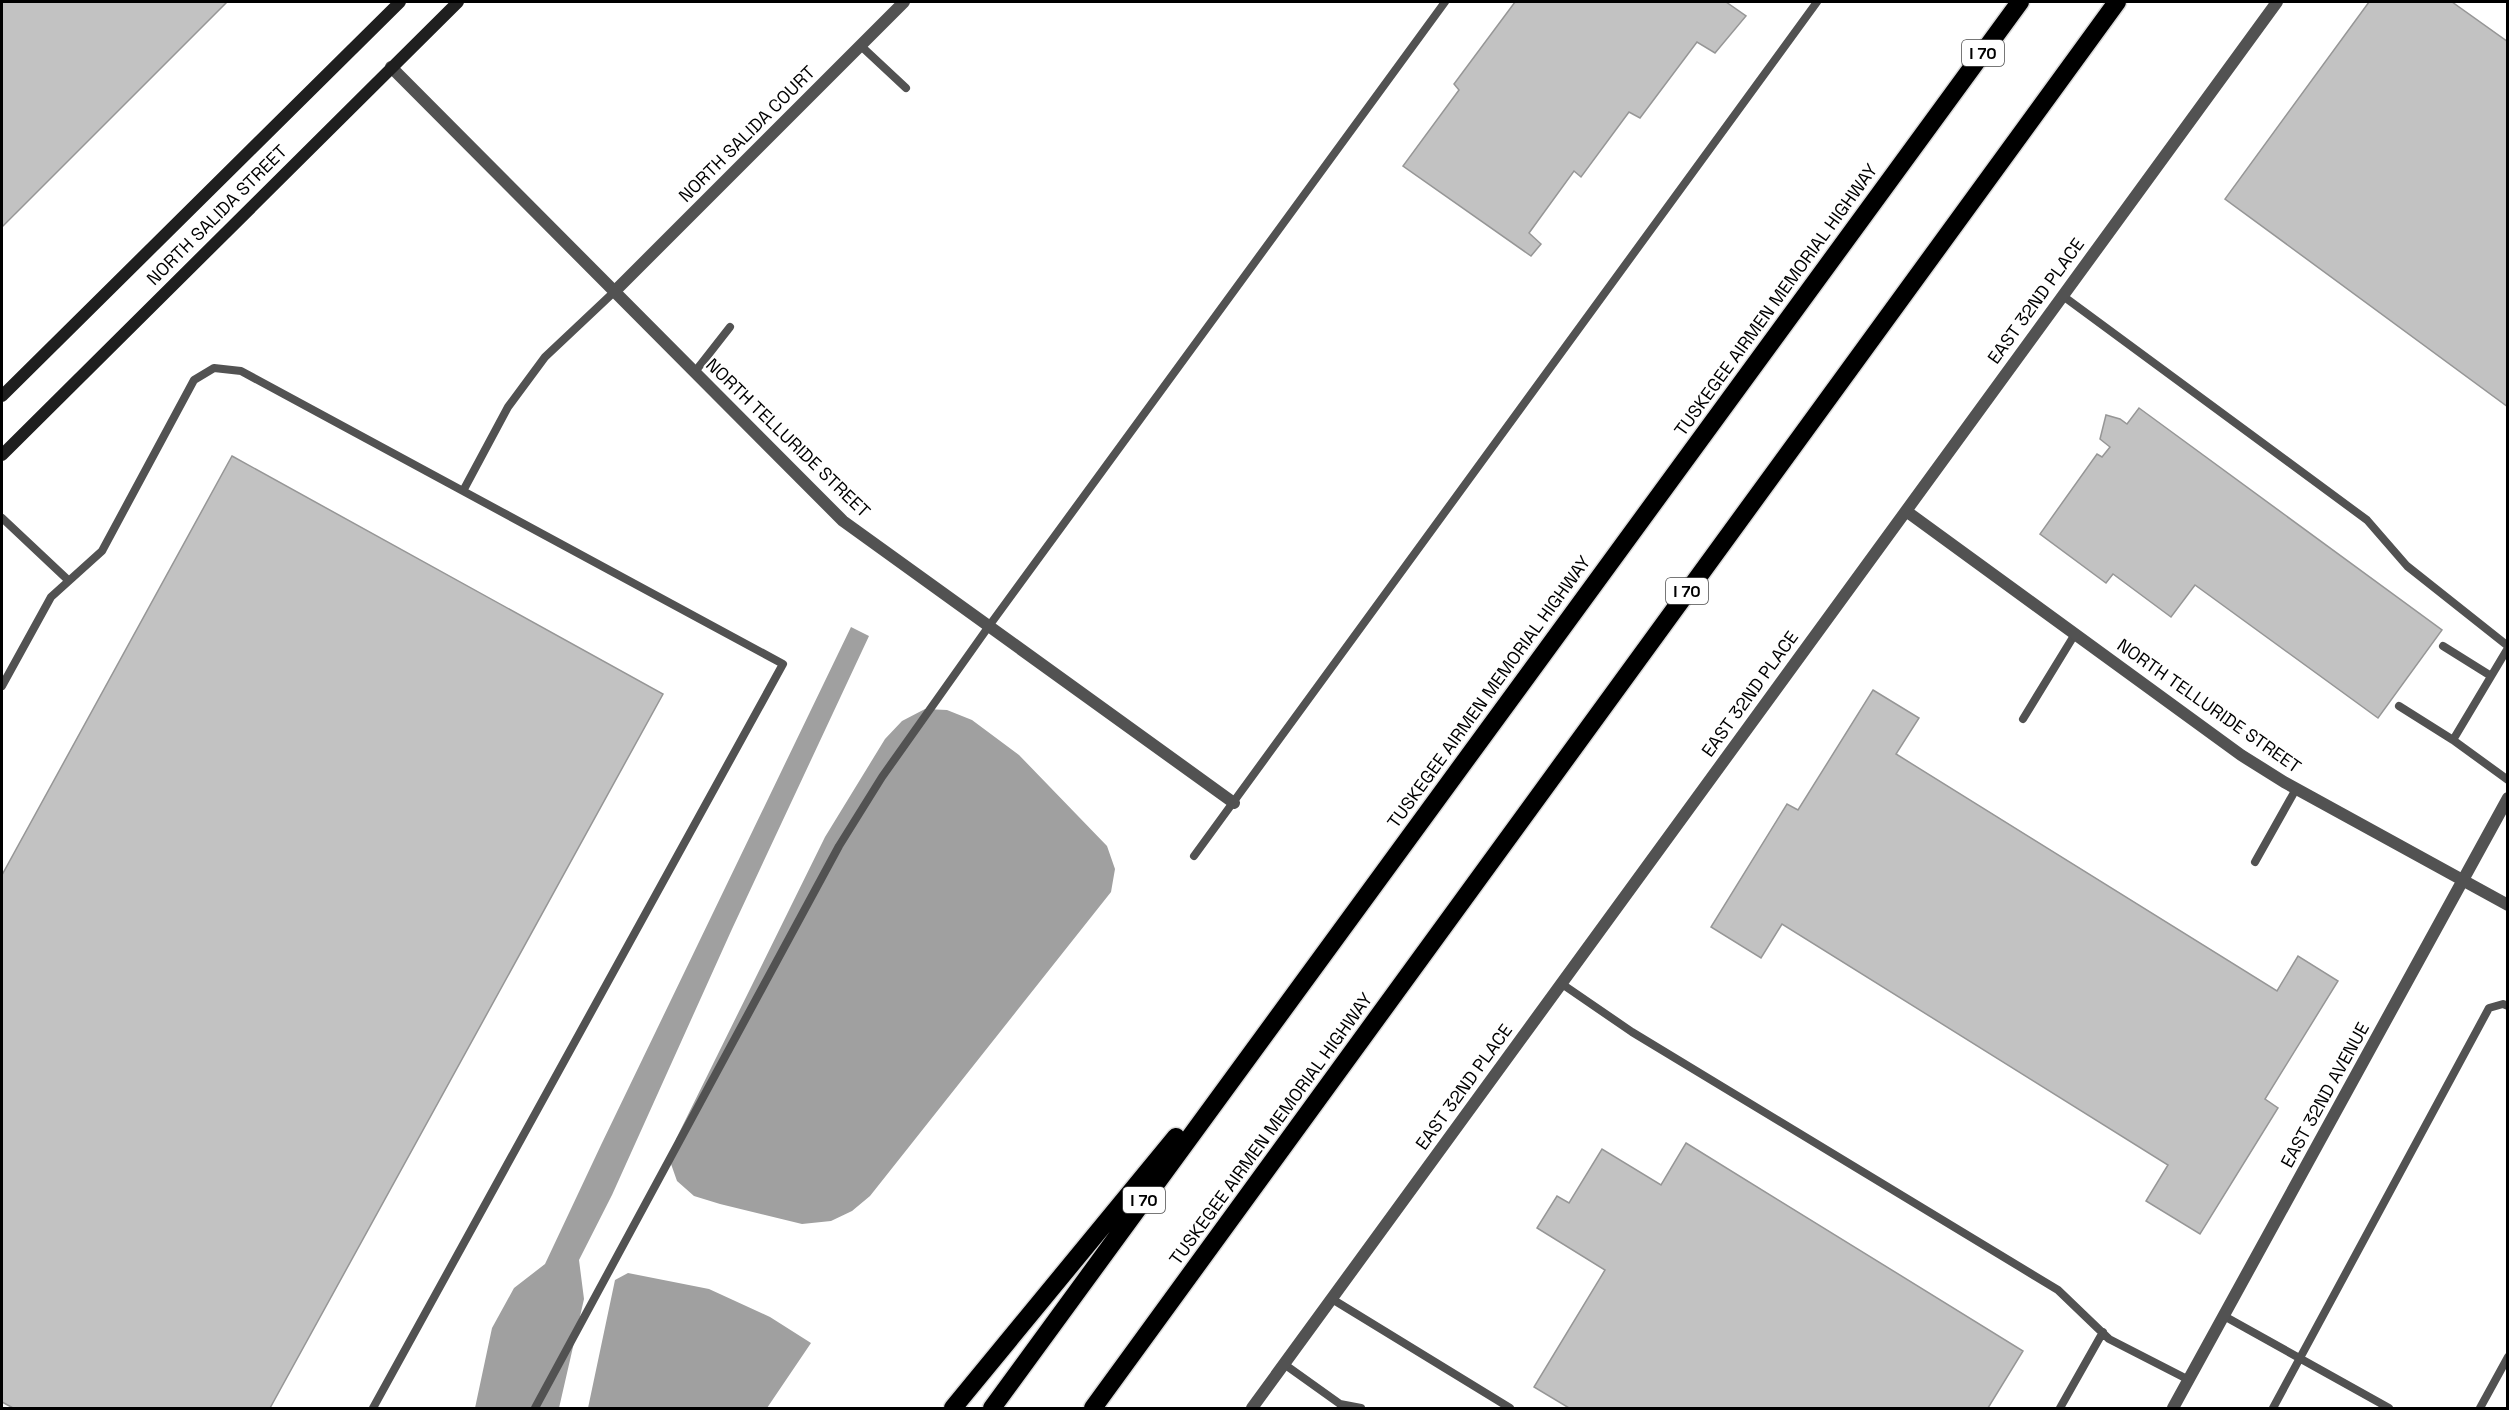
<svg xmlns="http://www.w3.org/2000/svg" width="2509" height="1410" viewBox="0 0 2509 1410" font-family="'Space Grotesk',sans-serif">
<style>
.water{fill:#a0a0a0}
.building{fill:#c2c2c2;stroke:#969696;stroke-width:1.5}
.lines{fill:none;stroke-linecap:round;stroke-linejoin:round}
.highway-casing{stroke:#dbdbdb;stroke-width:21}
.lane{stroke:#525252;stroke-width:8}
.street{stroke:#525252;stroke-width:12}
.secondary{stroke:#1f1f1f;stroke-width:12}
.highway{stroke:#000;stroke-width:18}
.labels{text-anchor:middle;stroke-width:4.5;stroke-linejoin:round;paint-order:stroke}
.shield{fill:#fff;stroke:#4c4c4c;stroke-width:1.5}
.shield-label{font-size:16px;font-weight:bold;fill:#000}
.street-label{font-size:18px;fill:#000;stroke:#fff}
</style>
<rect width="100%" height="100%" fill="#fff"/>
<path class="water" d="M851 627 869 636 732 929 612 1195 579 1260 584 1299 559 1408H475L492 1328 514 1288 545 1264 601 1145Z
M925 709 947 710 972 720 1019 755 1107 846 1115 869 1111 892 870 1196 852 1211 831 1221 802 1224 720 1204 694 1196 677 1181 671 1164 676 1139 825 837 885 739 902 721Z
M628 1273 709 1289 770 1317 811 1343 767 1408H588L615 1280Z"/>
<path class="building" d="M3 2H227L2 227V3Z
M1515 2H1726L1746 16 1715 53 1697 42 1640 118 1629 112 1581 177 1574 171 1529 233 1541 244 1531 256 1403 166 1459 90 1454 84Z
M2369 2H2452L2508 42V407L2225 199Z
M2139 408 2442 630 2378 718 2195 585 2171 617 2113 574 2106 583 2040 534 2097 454 2102 457 2110 447 2100 439 2106 415 2120 419 2127 424Z
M232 456 663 694 270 1408H13L2 1402V875Z
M1873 690 1919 718 1896 754 2277 991 2298 956 2338 981 2265 1099 2278 1108 2200 1234 2146 1201 2168 1165 1782 924 1761 958 1711 927 1787 804 1798 810Z
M1686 1143 2023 1351 1988 1408H1569L1534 1387 1605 1270 1537 1228 1557 1196 1569 1203 1602 1149 1661 1185Z"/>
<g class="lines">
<defs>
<path id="highway" d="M953 1408 1176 1137
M992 1408 2020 2
M1093 1408 2117 2"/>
</defs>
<use href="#highway" class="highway-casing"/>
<path class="lane" d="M861 46 906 88
M2063 296 2367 520 2407 566 2508 646
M694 373 730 327
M463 491 508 407 545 357 614 292
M2 518 68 580
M2443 646 2491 676
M2508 648 2453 740 2508 780
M2 686 51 597 102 551 194 380 214 368 241 371 783 664 373 1408
M2399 706 2453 740
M2023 719 2075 634
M1194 856 1817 2
M2255 862 2296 789
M1562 984 1632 1032 2058 1290 2109 1339 2189 1380
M1332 1299 1510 1408
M2224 1316 2389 1408
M1284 1364 1340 1404 1361 1408
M535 1408 839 846 882 777 989 626 1445 2
M2060 1408 2103 1332
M2273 1408 2489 1008 2503 1004 2508 1006
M2480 1408 2508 1357"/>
<path class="street" d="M391 67 843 521 1234 803
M614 292 904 2
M1906 511 2241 755 2284 782 2508 905
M1252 1408 2277 2
M2173 1408 2508 798"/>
<path class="secondary" d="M2 396 400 2
M2 455 458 2"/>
<use href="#highway" class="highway"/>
</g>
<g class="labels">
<g class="shield">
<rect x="1962" y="40" width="42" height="26" rx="4.5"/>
<rect x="1666" y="578" width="42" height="26" rx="4.5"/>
<rect x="1123" y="1187" width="42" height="26" rx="4.5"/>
</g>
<g class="shield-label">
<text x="1983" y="59">I 70</text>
<text x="1687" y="597">I 70</text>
<text x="1144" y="1206">I 70</text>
</g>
<g class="street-label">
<text transform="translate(747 134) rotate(-45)" y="6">NORTH SALIDA COURT</text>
<text transform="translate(217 215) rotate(-45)" y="6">NORTH SALIDA STREET</text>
<text transform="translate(1776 300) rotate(-54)" y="6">TUSKEGEE AIRMEN MEMORIAL HIGHWAY</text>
<text transform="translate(2036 301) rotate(-54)" y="6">EAST 32ND PLACE</text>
<text transform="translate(788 438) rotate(44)" y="6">NORTH TELLURIDE STREET</text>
<text transform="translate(1489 692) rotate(-54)" y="6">TUSKEGEE AIRMEN MEMORIAL HIGHWAY</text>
<text transform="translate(1750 694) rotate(-54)" y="6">EAST 32ND PLACE</text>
<text transform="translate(2209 706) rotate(35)" y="6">NORTH TELLURIDE STREET</text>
<text transform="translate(1464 1087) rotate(-54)" y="6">EAST 32ND PLACE</text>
<text transform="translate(2325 1095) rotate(-61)" y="6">EAST 32ND AVENUE</text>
<text transform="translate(1271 1129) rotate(-54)" y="6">TUSKEGEE AIRMEN MEMORIAL HIGHWAY</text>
</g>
</g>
<rect width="2509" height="1410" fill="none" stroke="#000000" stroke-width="6"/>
</svg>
